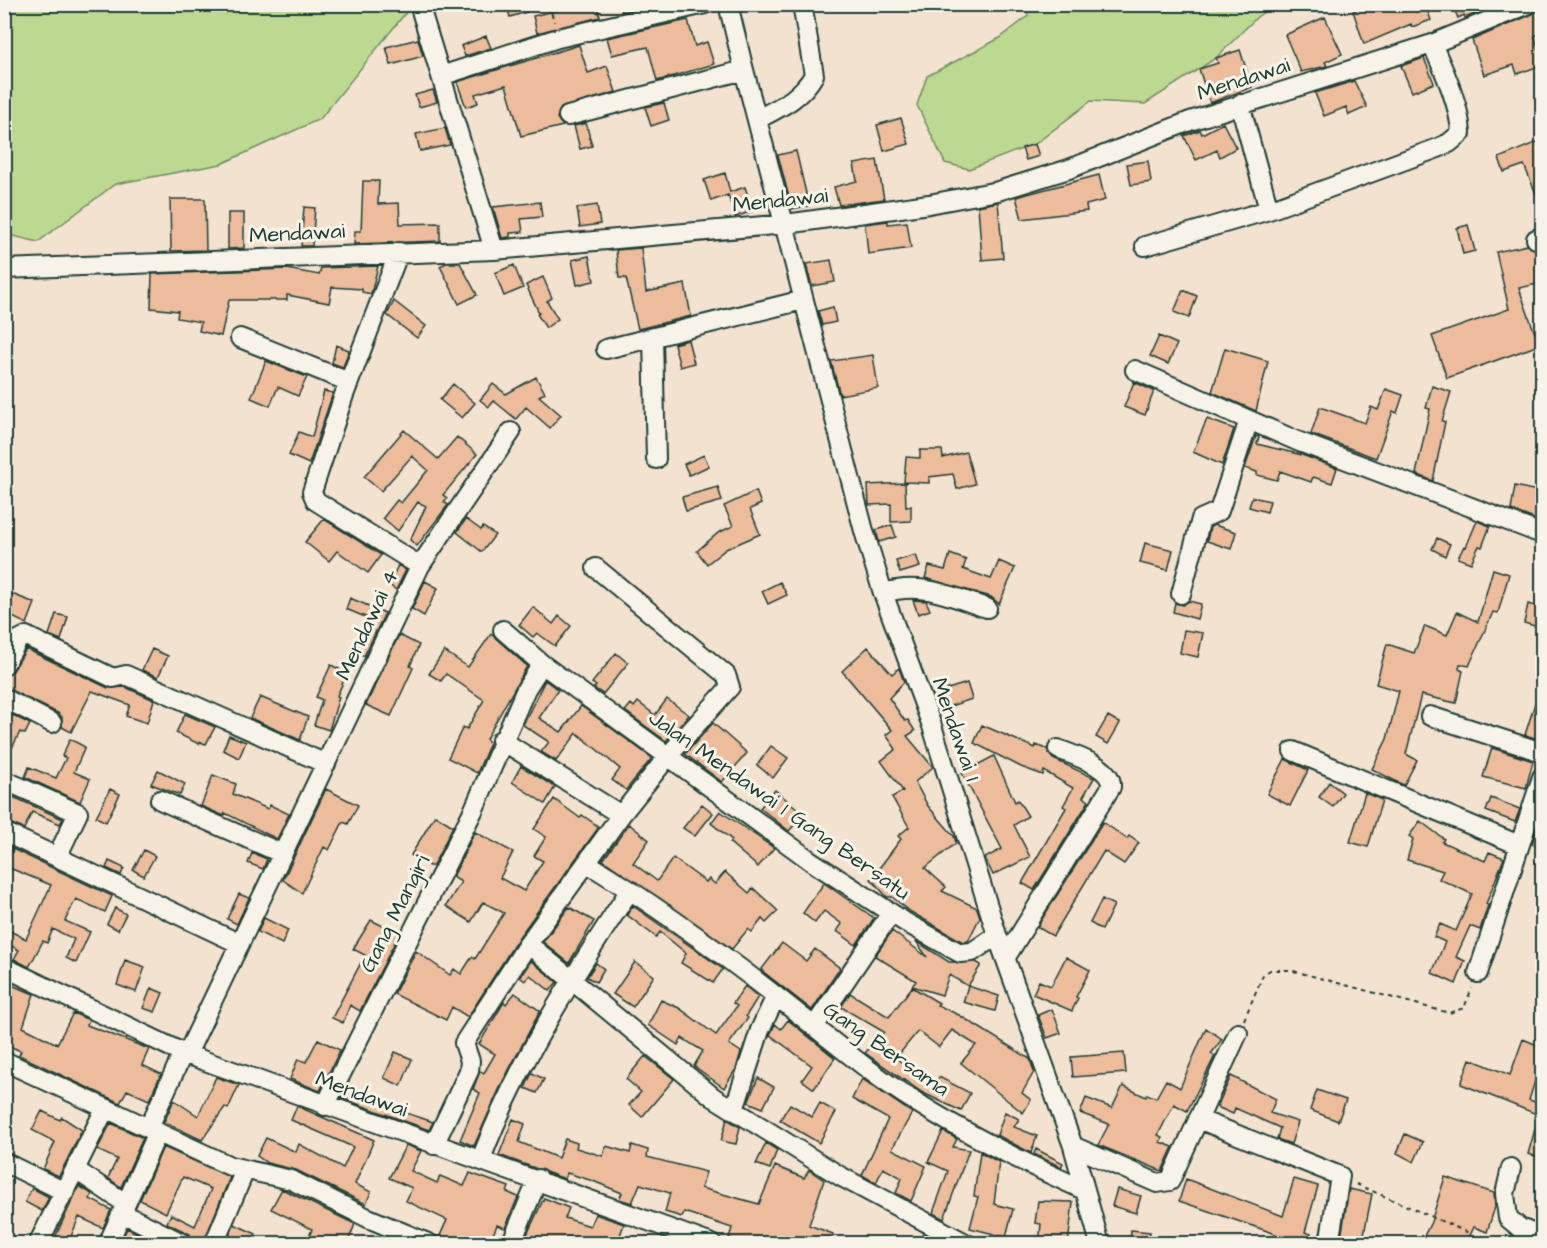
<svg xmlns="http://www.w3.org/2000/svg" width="1547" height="1248" viewBox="0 0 1547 1248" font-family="'Architects Daughter',sans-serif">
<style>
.green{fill:#bdd991;stroke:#6e8b62;stroke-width:1.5}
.building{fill:#ecbc9c;stroke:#1f3d34;stroke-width:1.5}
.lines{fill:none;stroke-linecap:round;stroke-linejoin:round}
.minor-casing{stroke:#1f3d34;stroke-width:22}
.path{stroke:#1f3d34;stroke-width:2;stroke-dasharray:4.5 4.5;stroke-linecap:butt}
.minor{stroke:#f7f3e8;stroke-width:18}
.labels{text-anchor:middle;stroke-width:6;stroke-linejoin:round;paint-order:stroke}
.street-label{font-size:22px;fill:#1f3d34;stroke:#f7f3e8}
</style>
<rect width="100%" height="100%" fill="#f4e2d1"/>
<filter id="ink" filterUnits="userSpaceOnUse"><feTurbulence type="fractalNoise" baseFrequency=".0167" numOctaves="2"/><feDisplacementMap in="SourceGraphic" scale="12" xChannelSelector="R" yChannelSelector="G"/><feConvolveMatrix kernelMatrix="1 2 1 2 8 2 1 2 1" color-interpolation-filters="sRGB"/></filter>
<g filter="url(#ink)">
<path class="green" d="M5 5H412L320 119 221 164 115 184 38 242 5 234Z
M1026 5H1274L1257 17 1216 58 1145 104 1091 101 1035 144 969 169 945 163 917 105 927 76 1000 38 1028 16Z"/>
<path class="building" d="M506 4H542L543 7 510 17Z
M556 4H597L600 17 537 33 533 16 557 10Z
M621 4H653L622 12Z
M1372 4H1425L1431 20 1412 27 1411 24 1364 44 1353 11Z
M1452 4H1498L1465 18 1464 15 1458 18Z
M1540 4H1542V32L1535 36 1542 65 1517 74 1514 65 1484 75 1472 40 1533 14Z
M1325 17 1342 54 1325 62 1327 66 1301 72 1285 35Z
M688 20 695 46 707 42 714 64 657 81 648 47 612 55 607 38Z
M486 36 491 48 465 56 461 46Z
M418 39 423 56 391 65 386 47Z
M579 45 588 73 607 66 616 92 561 108 557 118 563 126 521 136 506 85 475 94 478 103 466 107 457 82Z
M1240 50 1252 87 1210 103 1199 69 1218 63 1216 58Z
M1424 58 1434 83 1412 92 1401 66Z
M1354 81 1367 107 1349 115 1346 107 1324 116 1315 93Z
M433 90 437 102 419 107 415 95Z
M664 103 669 120 651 126 645 107Z
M901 118 909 144 884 151 877 125Z
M586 123 592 146 580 149 574 126Z
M1223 123 1236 148 1220 157 1217 150 1196 160 1184 136 1200 130 1202 134Z
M445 128 450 145 420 151 416 134Z
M1542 140V208L1524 165 1504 172 1499 158Z
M1035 144 1039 156 1026 160 1022 148Z
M796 151 809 206 792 209 778 155Z
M877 160 884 199 839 205 834 187 857 181 854 164Z
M1148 161 1151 182 1131 185 1127 164Z
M725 173 730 192 745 187 753 211 735 217 728 195 711 201 704 180Z
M1099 175 1105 200 1086 205 1087 211 1022 219 1016 197Z
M363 181H379L378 204 399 203 400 224 440 223V241L354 244 355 231H361Z
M170 199H205L206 250 171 251Z
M540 202 542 217 521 219 523 232 510 233V237L502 238 493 207Z
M998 202 1003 258 982 260 978 206Z
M597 205 600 224 580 227 577 208Z
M304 207 315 208 312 246H301Z
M228 213H244V248L228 249Z
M888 221V224L907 222 911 248 868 254 865 224Z
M1468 225 1475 251 1463 254 1457 228Z
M1527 245 1536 250 1542 283 1519 288 1539 345 1447 378 1432 336 1509 309 1496 252Z
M641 248 646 292 685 284 691 316 638 329 626 278H619L616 250Z
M589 256 594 281 577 285 572 260Z
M831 260 835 282 812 286 806 264Z
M446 263H460L477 295 459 304 440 266Z
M514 265 523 288 504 296 495 273Z
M378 266 371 294 362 292V289L332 287 329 303 287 295V300H229L221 336 199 331 201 322 177 318 178 311 151 308 152 274 287 269 319 275 321 268Z
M543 277 552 298 547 301 558 319 546 328 537 314 539 313 526 285Z
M1183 290 1197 296 1189 318 1174 312Z
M394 301 426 326 417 338 387 315Z
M833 307 836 322 822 325 818 311Z
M1159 336 1177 344 1168 364 1150 356Z
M688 340 694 363 680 367 674 344Z
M336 345 349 350 343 367 332 363Z
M1225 348 1268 361 1256 411 1212 392Z
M873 355 878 388 840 395 831 361Z
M266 361 307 377 298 396 278 387 270 406 251 398Z
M536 377 545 393 539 396 561 415 550 428 526 407 516 419 494 401 489 407 480 400 493 384 506 394Z
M1134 382 1154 391 1145 415 1124 407Z
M453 384 475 403 462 418 440 400Z
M1432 386 1451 392 1442 421 1445 422 1433 481 1416 474 1430 409 1426 408Z
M1386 389 1403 395 1397 413 1393 411 1376 458 1311 434 1320 407 1365 423 1371 407 1378 410Z
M324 391 333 393 309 464 289 455 299 432 312 437Z
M1207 419 1234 429 1222 465 1193 452Z
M404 430 438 459 457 437 477 454 443 495 447 498 444 502 448 505 417 546 410 540 426 506 418 502 398 531 383 518 397 500 401 503 428 470 412 456 381 491 364 477Z
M1256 436 1259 437 1257 444 1302 455 1337 468 1332 483 1313 477 1311 482 1280 471 1277 480 1257 475V472L1245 468Z
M920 450H942L943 458 966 452 975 484 957 489 953 474 929 477V483L904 482 906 457 920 458Z
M704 455 709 466 689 475 684 464Z
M905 483 906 507 911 506V521L891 522V504L869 505 868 485Z
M1515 486 1542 492V522L1511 510Z
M718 487 722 501 686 511 682 497Z
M756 491 761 504 750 509 760 534 726 549 707 564 697 551 718 533 733 526 724 506Z
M1252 497 1270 501 1267 512 1249 507Z
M324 519 381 555 368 573 337 551 329 561 305 542Z
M466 519 481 530 483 527 495 535 482 552 457 532Z
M1477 521 1490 526 1482 547 1479 546 1471 563 1458 558 1464 546 1466 547Z
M892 525 896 537 879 542 876 530Z
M1214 525 1236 532 1231 549 1207 541 1210 527Z
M1437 538 1450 544 1445 556 1432 549Z
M1145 543 1173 550 1168 570 1140 563Z
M950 554 966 560 963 569 991 579 999 561 1015 568 999 604 991 597 925 578 929 566 945 570Z
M916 555 920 567 900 573 896 561Z
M398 565 406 570 396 590 389 585Z
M1493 569 1509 574 1498 613 1493 612 1469 666 1460 664 1459 669 1463 671 1456 703 1421 695 1406 754 1417 760 1404 785 1397 782 1372 769 1387 739 1399 691 1376 684 1387 644 1414 653 1425 626 1447 635 1457 612 1478 622Z
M425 581 438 588 424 616 412 609Z
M780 582 787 595 768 604 762 591Z
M4 591 35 603 27 624 4 613Z
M350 598 385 613 364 656 354 651 370 619 346 609Z
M913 600 926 601 930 610 918 614Z
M1189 601 1201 604 1197 619 1173 612 1175 603 1183 605Z
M1528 604 1542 608V628L1524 623Z
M533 607 553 624 559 616 571 626 555 646 537 633 533 637 519 625Z
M56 614 68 617 61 640 49 635Z
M1184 630 1203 633 1198 657 1180 653Z
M491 634 527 666 486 739 490 743 477 773 448 758 463 727 467 729 484 700 446 674 441 681 429 674 444 651 468 667Z
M399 635 419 645 410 666 413 668 391 716 366 705Z
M868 647 892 674 899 668 904 682 889 698 905 721 908 720 915 731 907 736 933 767 915 782 928 806 954 836 956 843 925 868 946 887 942 891 977 908 980 917 968 941 963 942 911 912 892 897H887L871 879 901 839 898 836 909 827 892 797 903 791 881 761 896 749 886 735 892 730 842 671Z
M26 649 108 688 125 687 154 700 147 723 126 716 130 705 92 691 71 732 62 727V717L58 713 4 687V676L13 671Z
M152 649 168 656 158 677 142 670Z
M616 653 628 663 603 694 594 688 596 686 592 683Z
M331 665 347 673 337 696 339 697 329 730 314 725 322 700 316 697Z
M545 680 558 690 539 718 561 732 581 706 652 758 626 790 612 780 620 769 577 733 556 761 541 752 549 742 523 725Z
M967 683 972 699 938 710 932 694Z
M1540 687H1542V740L1525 735Z
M260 697 308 717 300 740 250 718Z
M667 699 689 715 666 741 625 711 631 704 634 707 638 702 655 715Z
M4 711 30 724 25 734 20 732 4 764Z
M185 714 215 727 206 744 200 742 199 744 176 733Z
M1108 716 1120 723 1108 744 1096 737Z
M713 723 747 753 722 782 685 754Z
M982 725 1035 748 1036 745 1047 749 1053 759 1094 778 1083 797 1089 801 1034 890 1022 883 1066 808 1063 806 1073 788 1044 771 1043 775 1021 767 974 743Z
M229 735 246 742 239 758 223 750Z
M70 739 85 747 74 772 90 779 80 802 25 777 29 767 56 778 66 758 62 756Z
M771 746 788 758 773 778 757 765Z
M1492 748 1533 761 1526 788 1483 777Z
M994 756 1015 802 1018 800 1028 816 1014 825 1030 857 993 875 985 858 1002 849 962 773Z
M1285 759 1308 770 1290 806 1267 794Z
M521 766 555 787 545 804 512 782Z
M158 770 185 784 180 795 151 784Z
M213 775 236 784 233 794 268 809 270 805 289 814 277 839 225 813 224 816 201 806Z
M1329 782 1343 793 1333 807 1319 797Z
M110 789 120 794 106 822 96 817Z
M326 789 358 805 348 824 343 822 329 850 324 847 302 893 283 880Z
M775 790 804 814 789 831 760 808Z
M4 793 63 819 60 824 32 812 24 829 4 821Z
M1365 793 1382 800 1368 847 1350 842Z
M1491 798 1520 809 1515 822 1486 811Z
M554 799 580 818 582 815 599 827 519 937 468 1017 452 1007 446 1020 394 994 416 951 450 975 454 969 461 974 472 957 475 959 504 913 483 902 471 922 446 906 461 882 453 877 475 832 513 852 500 878 524 891 543 861 534 856 546 837 534 829Z
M702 804 713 813 695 836 683 828Z
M720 811 774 848 758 867 730 843 732 840 711 823Z
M1542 812V849L1532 844Z
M435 815 453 826 433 866H429L411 855Z
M1420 821 1444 839 1442 842 1485 861 1489 852 1504 858 1486 904 1488 905 1480 930 1470 926 1456 957 1465 961 1456 984 1432 973 1445 942 1434 937 1440 924 1456 931 1472 894 1439 879 1443 871 1407 860 1413 839 1409 836Z
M1103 822 1127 839 1129 836 1139 843 1124 864 1104 851 1053 936 1037 927Z
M629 824 649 840 633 863 657 881 673 858 706 882 709 879 715 884 725 872 749 893 753 888 778 911 766 923 762 919 752 932 748 929 732 949 603 860Z
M4 845 112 896 105 912 76 899 65 921 90 932 76 963 66 958 74 939 53 929 47 943 43 941 29 967 14 959 19 950 4 942V928L26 939 51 885 7 867 4 872Z
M144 850 155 856 144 876 133 870Z
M252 853 267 859 263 869 248 863Z
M109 861 124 868 121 875 106 868Z
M824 883 874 918 856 945 837 931 842 924 824 911 815 923 803 913Z
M239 894 249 898 237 924 227 919Z
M1102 899 1114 905 1102 930 1090 923Z
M633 906 723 969 713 983 681 963 686 953 660 932 656 937 627 915Z
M569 907 594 921 569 963 543 942Z
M115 908 126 914 118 930 107 924Z
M264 918 288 930 282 944 258 932Z
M371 920 399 934 360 1011 350 1005 343 1023 332 1018 365 955 353 949Z
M892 931 927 957 916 941 949 962H976L981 965 968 986 949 975 942 995 912 986 916 981 875 956Z
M782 943 806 961 815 949 840 968 812 1010 761 970Z
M1066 957 1090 970 1076 997 1078 998 1072 1011 1033 994 1039 981 1051 986Z
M125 960 145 967 136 992 117 985Z
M531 961 557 982 550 991 530 975 525 981 520 977Z
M635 962 654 976 633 1007 613 994Z
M596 963 604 969 596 982 587 977Z
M4 982 34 994 23 1027 57 1044 73 1013 89 1020 87 1025 149 1049 142 1065 161 1074 149 1100 127 1090 120 1103 19 1055 21 1051 4 1044Z
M745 986 758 997 746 1016 748 1018 729 1044 741 1052 736 1069 724 1088 694 1066 703 1051 682 1038 678 1045 648 1025 661 1000 679 1008 716 1035 737 1006 733 1003Z
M968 986 999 996 995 1011 963 1002Z
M912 987 939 1003 937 1005 959 1015 1030 1059 1034 1072 1022 1093 1031 1100 1023 1113 961 1063 976 1045 952 1030 939 1047 918 1031 896 1058 935 1086 939 1077 970 1093 961 1111 923 1093 865 1053 884 1032 841 1007 850 993 889 1017Z
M151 988 163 993 155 1012 143 1008Z
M515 993 540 1011 502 1083 474 1146 460 1140 480 1093 473 1089 480 1071 484 1073 495 1054 479 1044 504 1002 506 1004Z
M1052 1009 1061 1033 1047 1038 1038 1015Z
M788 1020 835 1058 814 1089 802 1080 812 1066 770 1035 775 1024 781 1029Z
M1206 1028 1222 1039 1211 1054 1215 1056 1187 1111 1174 1104 1158 1135 1162 1137 1160 1142 1173 1147 1162 1171 1098 1145 1109 1124 1080 1113 1086 1098 1112 1108 1123 1086 1146 1097 1147 1094 1156 1098 1166 1080 1180 1088Z
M318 1039 340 1050 320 1091 290 1079 298 1059 306 1062Z
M1523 1039 1542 1047V1059L1529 1100 1542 1104V1158L1528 1154 1539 1115 1461 1084 1470 1059 1510 1075Z
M395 1052 412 1059 401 1086 384 1078Z
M1124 1053 1126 1073 1073 1077 1071 1057Z
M645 1056 674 1079 642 1117 629 1105 641 1092 626 1079Z
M532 1073 544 1079 537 1093 525 1088Z
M1231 1076 1276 1099 1270 1113 1298 1122 1291 1144 1277 1139 1280 1128 1235 1108 1233 1114 1217 1107Z
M216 1077 239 1085 228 1109 225 1107 202 1140 164 1122 174 1100 198 1116Z
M758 1078 774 1087 763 1108 748 1102Z
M862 1079 912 1113 892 1149 926 1166 911 1201 896 1193 902 1178 883 1168 876 1183 862 1175 888 1119 852 1099Z
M348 1086 390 1105 389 1107 433 1122 429 1130 341 1098Z
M1317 1090 1346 1100 1338 1121 1310 1110Z
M820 1103 836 1112 819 1143 780 1120 790 1104 812 1117Z
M297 1106 374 1140 355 1184 371 1192 366 1204 296 1170 267 1163 257 1156 266 1138 296 1152 299 1144 343 1168 353 1147 291 1120Z
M42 1111 60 1120 62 1117 82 1130 59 1176 43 1169 55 1142 32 1130Z
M1005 1112 1019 1119 1014 1127 1037 1136 1031 1153 997 1135Z
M513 1119 525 1124 519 1142 558 1158 565 1139 577 1143 576 1148 603 1156 606 1146 630 1153 632 1145 648 1150 647 1157 706 1172 701 1188 759 1204 775 1166 804 1178 809 1170 824 1180 809 1225 833 1234 830 1244H746L729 1238 732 1228 684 1212 682 1217 665 1212 670 1193 640 1184 632 1203 619 1199 622 1193 593 1181 567 1173 565 1179 499 1155Z
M727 1119 740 1127 736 1144 721 1141Z
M111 1123 143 1138 121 1187 108 1178 117 1159 97 1150Z
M943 1131 957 1139 953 1147 969 1150 944 1219 933 1213 948 1171 928 1162Z
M1405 1134 1423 1142 1414 1162 1397 1153Z
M766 1143 777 1150 770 1169 756 1164Z
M406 1145 421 1151 411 1171 437 1183 440 1176 464 1186 470 1173 509 1187 507 1192 518 1197 505 1228 497 1225 489 1244H452L439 1238 447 1220 406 1201 412 1188 389 1178Z
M163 1147 230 1177 203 1244 195 1243 190 1234 167 1223 171 1214 195 1226 211 1189 183 1177 166 1213 140 1200Z
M1036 1149 1063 1163 1061 1167 1034 1154Z
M980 1152 999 1162 994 1204 1013 1209 1006 1237 970 1228 978 1197 974 1196Z
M1445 1177 1494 1193 1495 1207 1487 1232 1474 1227 1466 1244H1420L1431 1222Z
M1186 1179 1283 1216 1294 1179 1318 1186 1305 1232 1311 1234 1308 1244H1274L1277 1236 1273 1233 1179 1201Z
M79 1186 92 1194 90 1199 111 1210 103 1228 79 1217 68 1244H52Z
M32 1188 49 1197 42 1211 25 1202Z
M282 1189 355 1224 347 1244H306L312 1229 271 1209Z
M1117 1189 1141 1196 1136 1213 1112 1206Z
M1349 1189 1372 1194 1362 1244H1340Z
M544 1198 569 1208 565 1218 590 1226 595 1214 624 1224 617 1244H537L525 1239Z
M1038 1201 1073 1202 1068 1244H1039L1041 1224 1035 1223Z
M234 1224 256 1234 252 1244H226Z
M127 1228 158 1244 121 1242Z
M1131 1230 1150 1232 1149 1244H1130Z
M923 1233 942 1244H918Z"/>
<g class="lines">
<defs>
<path id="minor" d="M419 4 494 250
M728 4 744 70
M441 76 558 38 705 4
M1240 104 1269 210
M568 116 744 70 864 531 883 593 932 726 997 935 1073 1146 1100 1244
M758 119C781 107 801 98 814 75L802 4
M1536 239 1542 237
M1145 246 1269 210 1438 148 1449 143 1461 133C1459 102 1444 71 1432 44
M4 269 494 250 786 224 929 204 998 191 1069 169 1190 121 1432 44 1529 4
M240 338 349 382
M653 339 656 459
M606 349 803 300
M1135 370 1297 441 1542 534
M420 566 511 432
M883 593C922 581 949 596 987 608
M1181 594 1201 519 1219 511 1249 420
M503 630 542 664 811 861 905 922 960 953 972 952 997 935
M4 665 18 640 26 636 113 678 126 675 326 764
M4 698 52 723
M1430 716 1542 752
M501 740 621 815
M1293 751 1519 845
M4 780 78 813 57 857
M160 800 283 854
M4 832 240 944
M587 863C652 903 716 949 776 996 813 1025 849 1056 887 1083 948 1125 1015 1159 1082 1189
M528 944 713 1097 840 1176 967 1244
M1006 957 1111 787C1113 766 1074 756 1058 749
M4 967 183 1053 712 1244
M1478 973 1542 777
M814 1027 891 913
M187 1054 420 566 316 501 312 492 344 395 399 252
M4 1061 230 1166 291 1180 368 1218 430 1244
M325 1106 474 809 526 689 542 664
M734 1110 760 1030 776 996
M1198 1119 1340 1176 1329 1244
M149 1127 183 1053
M434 1145 469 1071 470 1061 464 1043 528 944 621 815 669 755 730 687 726 675 596 568
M1073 1146 1157 1183 1170 1181 1238 1033
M481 1159C518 1062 573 976 630 890
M4 1162 65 1192
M1511 1168 1505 1194 1508 1218 1520 1228 1542 1237
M76 1170 125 1203
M122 1213 184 1244
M38 1244 105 1109
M108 1244 158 1132
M214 1244 245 1170
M511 1244 538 1179"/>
</defs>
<use href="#minor" class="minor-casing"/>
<path class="path" d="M549 4 554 22
M1244 1020 1263 975 1270 970H1290L1449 1013 1464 1008 1472 988
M1356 1184 1469 1233"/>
<use href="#minor" class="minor"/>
</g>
</g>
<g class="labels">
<g class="street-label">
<text transform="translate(1243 78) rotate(-18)" y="8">Mendawai</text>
<text transform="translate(780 199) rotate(-6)" y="8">Mendawai</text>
<text transform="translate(297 232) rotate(-3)" y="8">Mendawai</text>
<text transform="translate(366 624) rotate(-65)" y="8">Mendawai 4</text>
<text transform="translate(957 729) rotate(71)" y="8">Mendawai 1</text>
<text transform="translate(780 804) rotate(35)" y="8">Jalan Mendawai 1 Gang Bersatu</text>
<text transform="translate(394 913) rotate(-63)" y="8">Gang Mangiri</text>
<text transform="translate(887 1048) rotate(35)" y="8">Gang Bersama</text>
<text transform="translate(362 1093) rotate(20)" y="8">Mendawai</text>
</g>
</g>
<rect width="1547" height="1248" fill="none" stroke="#f7f3e8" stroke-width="24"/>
<rect x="12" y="12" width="1523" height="1224" fill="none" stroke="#1f3d34" stroke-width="2" filter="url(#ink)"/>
</svg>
